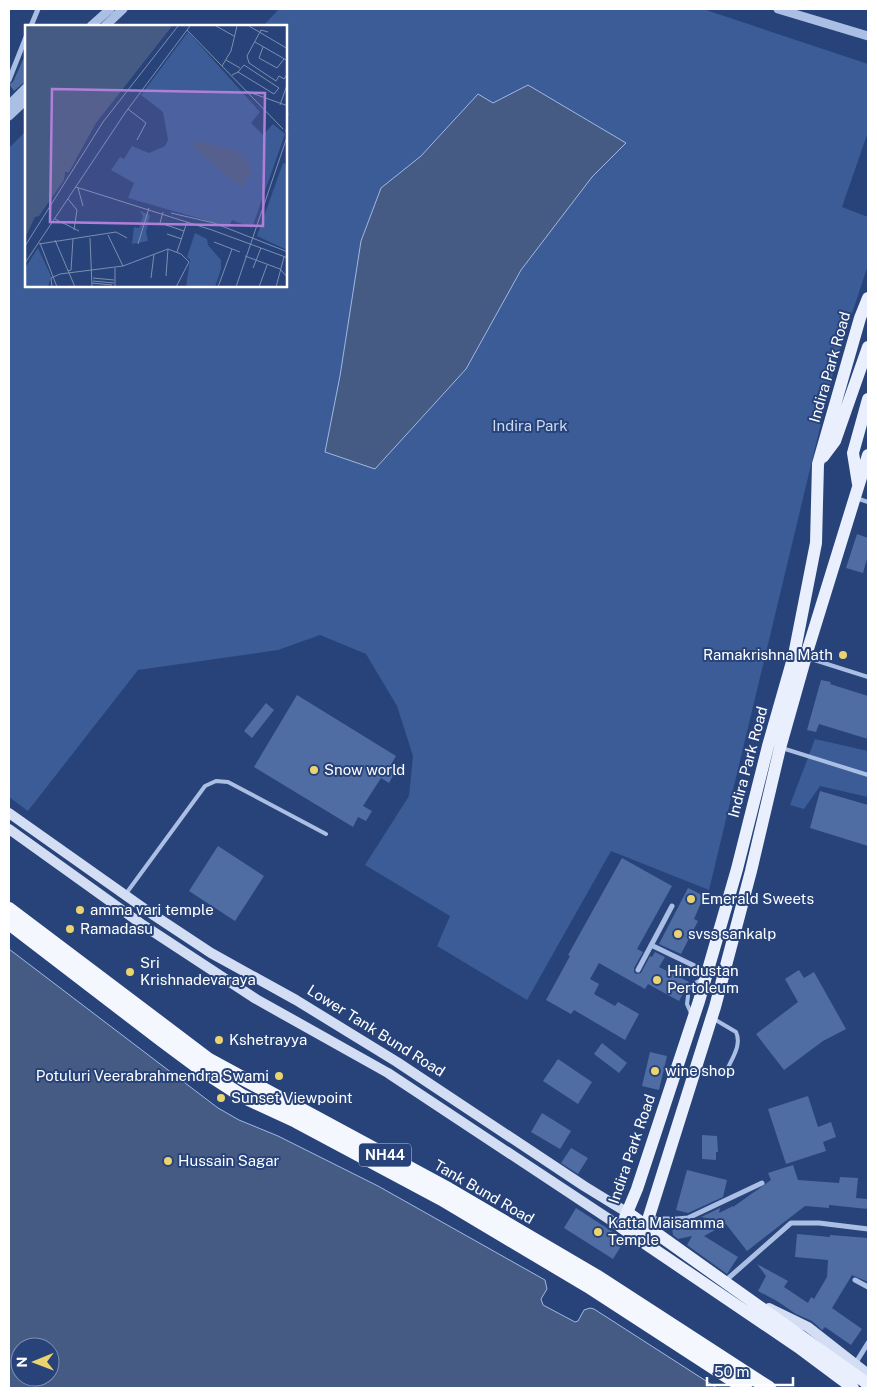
<svg xmlns="http://www.w3.org/2000/svg" width="877" height="1397" viewBox="0 0 877 1397" font-family="'Public Sans',sans-serif">
<style>
.green{fill:#3b5c97}
.water{fill:#465b83;stroke:#9fb8e4;fill-rule:evenodd}
.building{fill:#4f6da3}
.lines{fill:none;stroke-linecap:round;stroke-linejoin:round}
.service{stroke:#aabfe3;stroke-width:4}
.minor{stroke:#aabfe3;stroke-width:5}
.tertiary{stroke:#aabfe3;stroke-width:9}
.secondary{stroke:#d3def4;stroke-width:10}
.primary{stroke:#e9effc;stroke-width:12}
.trunk{stroke:#f4f7fe;stroke-width:14}
.poi-dot{fill:#ebd370;stroke:#27437a;stroke-width:2}
.labels{text-anchor:middle;stroke-width:4;stroke-linejoin:round;paint-order:stroke}
.shield{fill:#27437a;stroke:#bec7d7;stroke-width:1}
.shield-label{font-size:14px;font-weight:bold;fill:#fff}
.street-label{font-size:15px;fill:#fff;stroke:#27437a}
.park-label{font-size:15px;fill:#ccdaf3;stroke:#27437a}
.poi-label{font-size:15px;fill:#fff;stroke:#27437a;text-anchor:start}
.inset-road{fill:none;stroke:#7d8eaf;stroke-width:1}
.view{fill:#b080d9;fill-opacity:0.15;stroke:#b080d9;stroke-width:2.5}
.inset-edge{fill:none;stroke:#fff;stroke-width:2.5}
</style>
<rect width="100%" height="100%" fill="#27437a"/>
<path class="green" d="M279 9H703L868 64V132L842 207 868 217V265L835 365 709 890 611 851 527 1000 437 946 450 916 365 865 409 796 413 756 397 706 366 654 320 635 278 650 138 670 28 811 9 797V148L26 131V286H286V26H263Z
M815 739 868 751V797L820 786 804 809 790 805Z"/>
<path class="water" d="M528 85 626 143 592 177 521 270 466 369 375 469 325 452 340 376 361 241 381 188 421 156 478 94 493 103Z
M9 949 218 1108 239 1120 278 1136 378 1186 545 1280 547 1289 541 1299 543 1305 575 1322 578 1321 584 1310 590 1308 594 1309 717 1388H9ZM20 1347H50V1377H20Z"/>
<path class="building" d="M26 53V82L22 84 14 91 9 84 13 82Z
M857 534 868 538V555L863 573 846 568Z
M821 680 831 682 830 684 868 696V739L819 724 816 732 807 730Z
M297 695 396 756 389 768 395 772 389 783 381 778 363 806 372 811 366 821 358 817 353 827 254 767Z
M266 703 274 710 252 738 244 731Z
M820 791 868 805V846L810 828Z
M218 846 264 876 235 921 189 891Z
M622 858 672 886 637 949 643 952 634 968V972L636 974 641 973 650 956 652 957 655 952 665 957 659 967 689 982 679 1001 648 984 645 989 599 963 590 979 599 984 594 994 615 1006 618 1002 639 1014 625 1040 574 1010 571 1014 546 1000 570 956 568 955Z
M688 888 704 896 694 919 698 921 681 954 659 944Z
M799 970 804 978 814 972 846 1029 823 1041 784 1070 756 1034 798 1002 785 979Z
M602 1043 627 1063 619 1073 594 1054Z
M650 1052 667 1056 659 1090 642 1086Z
M558 1059 592 1082 578 1104 543 1081Z
M808 1096 818 1127 831 1122 836 1137 823 1142 826 1151 786 1164 768 1109Z
M542 1113 571 1131 560 1149 531 1132Z
M702 1135 717 1136 718 1152H716V1160L702 1159Z
M571 1148 588 1158 578 1174 561 1163Z
M793 1165 798 1180 839 1183 840 1177 858 1178 856 1198 868 1199V1209L829 1205V1208L805 1206 747 1251 726 1224 704 1236 738 1257 727 1274 687 1245 692 1236 678 1239 673 1235 672 1228 711 1219 701 1217 720 1208 719 1213 733 1206V1207L771 1180 768 1173Z
M687 1170 727 1180 723 1197 688 1213 676 1210Z
M576 1208 625 1240 613 1259 564 1228Z
M797 1234 830 1237V1235L868 1238V1282L852 1275 832 1308 862 1329 851 1345 825 1327 822 1330 812 1321 796 1314 777 1301 758 1291 766 1276 757 1264 788 1281 784 1287 808 1303 811 1297 814 1299 827 1277 828 1260 795 1257Z"/>
<g class="lines">
<path class="service" d="M856 498 868 502
M808 658 868 677
M782 748 868 775
M125 895 205 786 216 781 228 782 326 834
M691 988 695 983 701 980
M688 996 687 1004 691 1013
M699 1068 722 1072 727 1070C732 1058 742 1045 736 1032L714 1019"/>
<path class="minor" d="M31 26 38 9
M9 80 26 37
M651 945 707 972
M638 970 672 906
M648 1219H677L688 1218 762 1183
M855 1280 868 1287
M724 1282 791 1223H819L868 1229
M855 1364 868 1343"/>
<path class="tertiary" d="M778 9 868 36
M91 26 110 9
M105 26 123 9
M9 105 26 88
M9 116 26 100"/>
<path class="secondary" d="M9 813 152 914 211 953 296 1000 397 1062 584 1186 628 1213
M9 829 143 925 256 999 388 1073 621 1227
M769 1308 808 1327 868 1374"/>
<path class="primary" d="M823 457 835 441 868 347
M858 484 853 453 868 399
M628 1213 868 1384
M638 1238 646 1226 715 1007 751 871 780 748 808 649 868 455
M853 1388 798 1347 621 1227 637 1189 699 1001 737 869 768 746 794 655 816 543 818 464 860 318 868 298"/>
<path class="trunk" d="M9 909 209 1060 448 1189 596 1276 769 1388
M9 923 163 1041 202 1070 242 1096 296 1121 442 1199 588 1286 745 1388"/>
</g>
<g class="poi-dot">
<circle cx="843" cy="655" r="5"/>
<circle cx="314" cy="770" r="5"/>
<circle cx="691" cy="899" r="5"/>
<circle cx="80" cy="910" r="5"/>
<circle cx="70" cy="929" r="5"/>
<circle cx="678" cy="934" r="5"/>
<circle cx="130" cy="972" r="5"/>
<circle cx="657" cy="980" r="5"/>
<circle cx="219" cy="1040" r="5"/>
<circle cx="655" cy="1071" r="5"/>
<circle cx="279" cy="1076" r="5"/>
<circle cx="221" cy="1098" r="5"/>
<circle cx="168" cy="1161" r="5"/>
<circle cx="598" cy="1232" r="5"/>
</g>
<g class="labels">
<rect class="shield" x="359" y="1143.5" width="52" height="23" rx="4"/>
<g class="shield-label">
<text x="385" y="1160">NH44</text>
</g>
<g class="street-label">
<text transform="translate(830 367) rotate(-74)" y="5">Indira Park Road</text>
<text transform="translate(748 762) rotate(-75)" y="5">Indira Park Road</text>
<text transform="translate(376 1031) rotate(32)" y="5">Lower Tank Bund Road</text>
<text transform="translate(632 1149) rotate(-71)" y="5">Indira Park Road</text>
<text transform="translate(484 1192) rotate(30)" y="5">Tank Bund Road</text>
</g>
<g class="park-label">
<text x="530" y="431">Indira Park</text>
</g>
<g class="poi-label">
<text x="833" y="660" text-anchor="end">Ramakrishna Math</text>
<text x="324" y="775">Snow world</text>
<text x="701" y="904">Emerald Sweets</text>
<text x="90" y="915">amma vari temple</text>
<text x="80" y="934">Ramadasu</text>
<text x="688" y="939">svss sankalp</text>
<text x="140" y="968">Sri<tspan x="140" dy="17">Krishnadevaraya</tspan></text>
<text x="667" y="976">Hindustan<tspan x="667" dy="17">Pertoleum</tspan></text>
<text x="229" y="1045">Kshetrayya</text>
<text x="665" y="1076">wine shop</text>
<text x="269" y="1081" text-anchor="end">Potuluri Veerabrahmendra Swami</text>
<text x="231" y="1103">Sunset Viewpoint</text>
<text x="178" y="1166">Hussain Sagar</text>
<text x="608" y="1228">Katta Maisamma<tspan x="608" dy="17">Temple</tspan></text>
</g>
</g>
<g transform="translate(25 25)">
<rect width="262" height="262" fill="#27437a"/>
<path d="M163 7 235 87 226 98 238 110 248 99 260 109 227 203 207 195 204 202 103 173 109 158 86 145 95 132 99 134 107 121 124 128 140 121 143 115 138 87 116 70ZM258 138 262 139V225L232 211ZM115 186 125 190 121 207 123 216 107 219 109 202 114 203 118 191ZM170 208 182 214 183 220 196 235V244L190 262H161L165 235 162 232ZM13 223 26 251 23 262H0V243Z" fill="#3b5c97"/>
<path d="M0 1H147L71 98 44 147H40L39 155 14 191 10 192 0 213ZM170 116 211 125 225 140 226 148 217 163 168 123Z" fill="#465b83"/>
<path class="inset-road" d="M191 1 209 11M224 1 263 24M162 5 258 104M243 7 236 5 222 31 224 38 251 56 254 51 259 54 263 48M230 17 263 36M238 22 234 33 252 43 259 34M201 35 215 43M197 41 206 26 212 1M207 50 213 47 249 69 254 63 219 40 213 47M221 66 263 81M255 80 262 60M103 84 121 98 112 115M261 107 263 88M51 162 187 205 263 233M53 163 58 181M43 174 52 185 49 205M138 187 135 198 159 206M146 188 189 198 263 227M30 194 54 206M142 209 157 214M83 210 98 241M65 213 67 262M30 215 50 262M189 217 215 227M15 218 32 262M14 219 91 207 102 213M113 219 124 183M0 221 78 97 153 1M143 224 156 229 164 237 151 262M152 227 162 197M220 231 255 244 263 253M0 238 100 88 165 1M90 243V262M228 243 236 223M43 246 46 245 48 214M68 253 89 255M126 253 129 229M68 256 89 258M67 258 87 260M27 262 26 253 35 249 98 241 143 224 141 251M193 262 207 224M211 262 263 109M234 262 242 240M251 262 259 232"/>
<path class="view" d="M27 64 240 68 238 201 25 197Z"/>
<rect width="262" height="262" class="inset-edge"/>
</g>
<rect width="877" height="1397" fill="none" stroke="#ffffff" stroke-width="20"/>
<g transform="translate(35 1362) rotate(269)"><circle r="24" fill="#27437a" stroke="#7d8eaf"/>
<path d="M0-4L9 19L0 12L-9 19Z" fill="#ebd370"/>
<text y="-8" font-size="14" font-weight="bold" text-anchor="middle" fill="#ffffff">N</text>
</g>
<path d="M707 1377v8h86v-8" fill="none" stroke="#ffffff" stroke-width="2.5"/>
<text x="714" y="1377" font-size="15" fill="#ffffff" stroke="#27437a" stroke-width="4" paint-order="stroke">50 m</text>
</svg>
